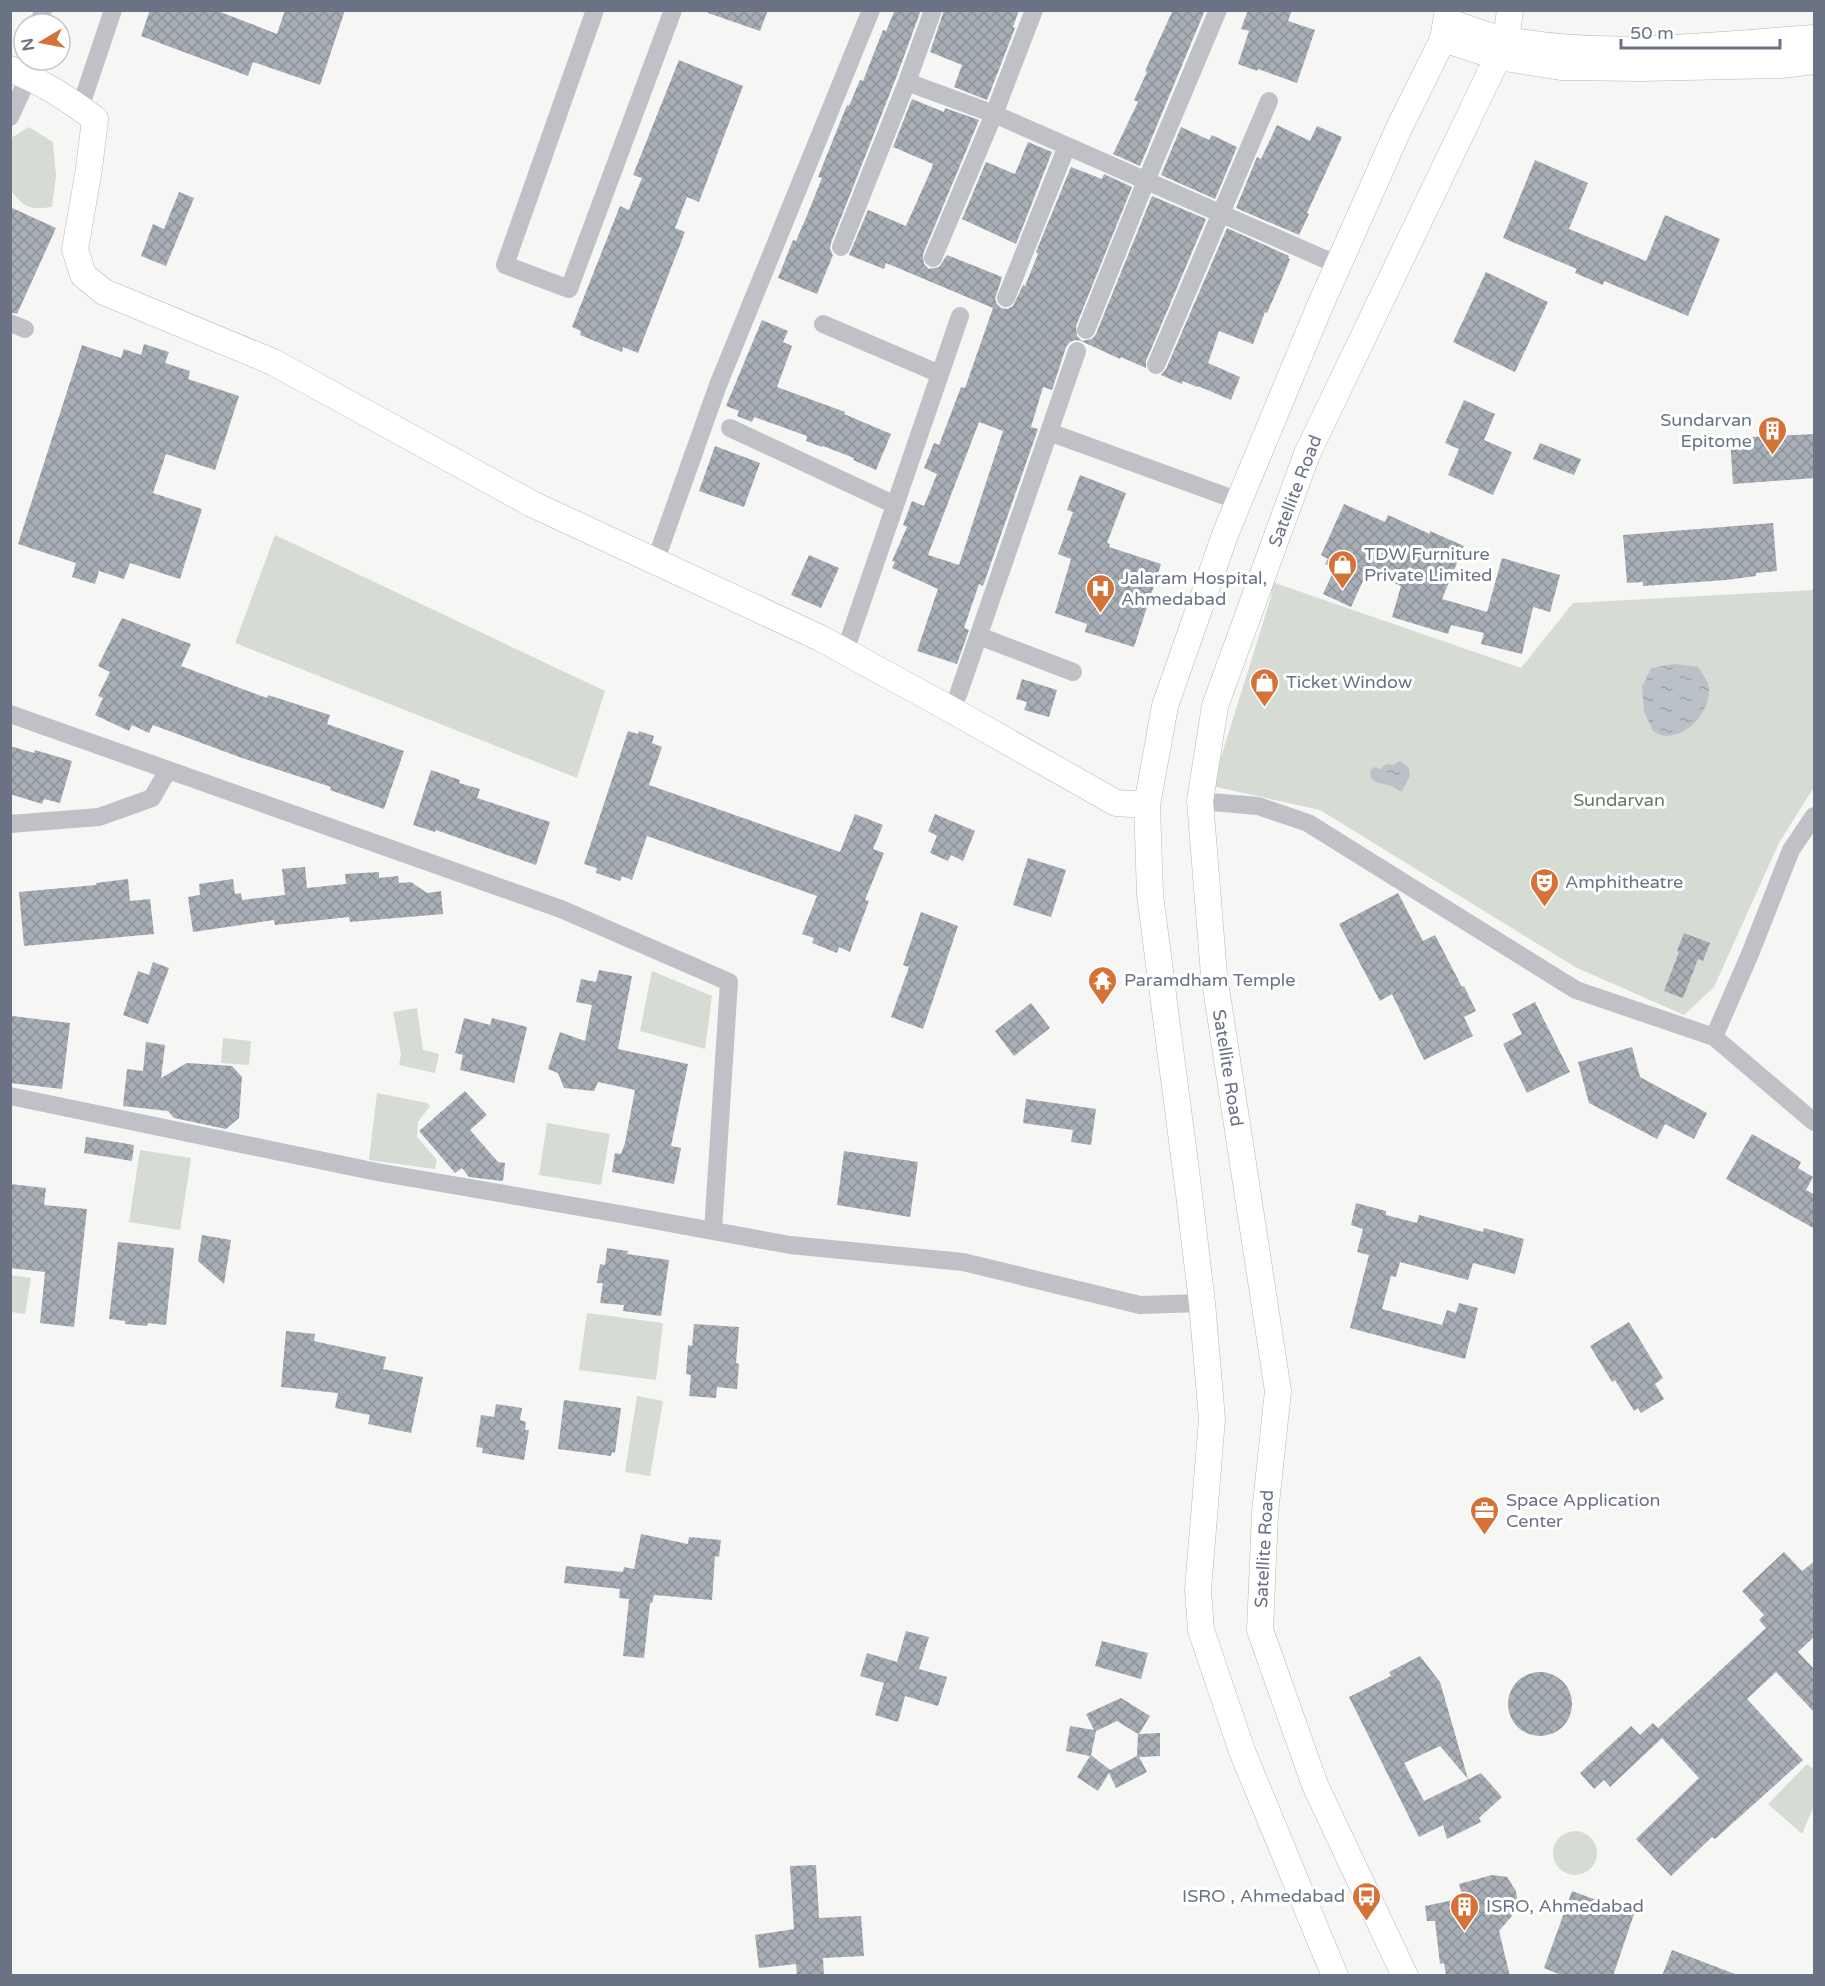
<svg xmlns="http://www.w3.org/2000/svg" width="1825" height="1986" viewBox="0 0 1825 1986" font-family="'Varela Round',sans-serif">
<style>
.green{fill:#d6dbd4}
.water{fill:url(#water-ripples)}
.building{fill:url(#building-cross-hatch);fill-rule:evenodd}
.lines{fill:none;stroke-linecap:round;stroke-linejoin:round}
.secondary-casing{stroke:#b4b7bc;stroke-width:27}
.street{stroke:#bfc1c6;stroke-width:18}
.secondary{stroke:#fff;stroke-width:26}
.labels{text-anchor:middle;stroke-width:6;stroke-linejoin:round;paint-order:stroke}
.poi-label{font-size:18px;fill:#697383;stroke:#fff;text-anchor:start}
.street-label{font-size:18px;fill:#697383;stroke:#fff}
.park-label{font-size:18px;fill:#687a67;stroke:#fff}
</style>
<defs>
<pattern id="water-ripples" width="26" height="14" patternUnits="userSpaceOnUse" patternTransform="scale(1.5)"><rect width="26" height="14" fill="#bac2c8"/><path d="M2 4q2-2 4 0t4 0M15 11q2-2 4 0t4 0" fill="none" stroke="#9ba2a8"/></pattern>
<pattern id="building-cross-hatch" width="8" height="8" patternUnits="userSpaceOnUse" patternTransform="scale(1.5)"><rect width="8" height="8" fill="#a8aeb5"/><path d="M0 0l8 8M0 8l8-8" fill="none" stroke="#8d9299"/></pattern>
</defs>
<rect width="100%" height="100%" fill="#f6f7f4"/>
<path class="green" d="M29 127 53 142 56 176 52 207C29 210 25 208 11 191V138Z
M275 535 605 691 577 778 235 643Z
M1272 582 1521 668 1573 603 1814 590V787L1779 843 1714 987 1684 1015 1575 967 1320 810 1212 786 1271 597Z
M652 971 712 996 705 1049 640 1031Z
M417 1008 423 1050 439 1054 435 1073 399 1065 401 1054 393 1012Z
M223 1038 251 1041 249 1065 221 1063Z
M377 1093 427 1103 430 1106 418 1122 417 1137 437 1160 435 1169 369 1160Z
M547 1123 610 1134 601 1185 539 1175Z
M140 1150 191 1158 180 1230 129 1222Z
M10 1275 31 1278 25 1314 11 1312Z
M587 1313 663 1323 656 1380 579 1370Z
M637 1396 663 1401 650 1476 625 1472Z
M1807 1764 1814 1769V1806L1802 1834 1768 1804Z
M1553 1853a22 22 0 1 1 44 0a22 22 0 1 1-44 0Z"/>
<path class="water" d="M1675 664 1698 667C1702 673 1708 681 1709 688 1710 711 1690 735 1666 736 1662 736 1657 733 1653 731L1644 711 1642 687 1651 668Z
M1400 761 1409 768 1410 776 1402 791H1399C1388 781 1380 787 1371 778L1370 771 1374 767 1380 769 1387 764 1393 765Z"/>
<path class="building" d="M150 10H215L277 34 285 10H345L320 85 253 62 248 76 141 36Z
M708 10H768L760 31 708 13Z
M895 10H921L896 78 831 243 830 249 833 255 817 294 778 278 793 240 796 241 808 213 822 178 818 177 847 105 849 106 860 80 863 81 883 30 886 31Z
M944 10H1019L1013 27 1015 28 987 100 954 87 962 65 930 52Z
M1173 10H1205L1140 166 1113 154 1138 102 1134 100 1147 72 1145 71Z
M1248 10H1292L1288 21 1315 30 1297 83 1258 69 1257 71 1238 64 1249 31 1241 29Z
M679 60 743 86 699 202 687 197 675 228 685 232 638 353 623 347 622 352 580 335 581 331 572 327 620 206 629 210 642 178 633 175Z
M912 99 944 112 945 108 979 120 923 254 924 264 929 269 939 267 947 255 1002 277 995 299 997 304 1001 308 1007 309 1013 306 1023 285 1025 286 1038 254 1036 252 1071 167 1102 179 1104 174 1132 187 1076 326 1077 336 1082 341 1092 339 1096 334 1152 196 1206 219 1146 361V368L1121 357 1120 359 1081 341 1075 340 1070 342 1066 347 1052 390 1043 387 1031 427 1038 429 983 586 979 584 964 628 969 630 957 664 917 651 938 589 892 568 895 562 892 561 907 527 903 525 912 501 924 506 937 474 924 468 934 443 939 445 961 387 965 388 993 308 886 263 884 269 849 255 868 210 906 226 931 170 933 164 893 147ZM979 422 1003 431 959 565 928 555Z
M1277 125 1310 141 1317 126 1342 137 1307 213 1309 214 1299 235 1236 208 1257 157 1261 159Z
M1181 127 1209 140 1212 135 1237 147 1215 199 1161 175Z
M1028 142 1052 152 1016 244 962 219 986 162 1015 174Z
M1535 160 1588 183 1569 229 1646 261 1665 215 1720 239 1688 316 1604 281 1603 285 1575 273 1577 269 1503 238Z
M179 192 194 198 166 266 141 256 153 224 164 229Z
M10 207 56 228 17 314 10 312Z
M1227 228 1289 256 1288 258 1290 259 1278 288 1267 313 1265 312 1253 344 1219 331 1208 363 1240 377 1231 400 1198 386 1197 387 1183 381 1182 384 1161 375 1166 369Z
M1486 272 1548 302 1515 372 1453 342Z
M762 320 788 331 783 342 792 346 777 387 845 412 844 414 891 434 876 470 853 460 854 458 823 446 822 447 806 441 807 436 754 417 752 422 737 416 739 411 726 406Z
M144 344 169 352 165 363 190 371 188 379 239 396 215 470 166 454 153 493 202 509 180 579 130 563 124 579 99 571 95 584 72 577 76 563 18 544 82 345 121 358 124 349 141 355Z
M1464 400 1495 414 1484 440 1512 452 1493 495 1448 475 1459 449 1445 443Z
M1815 434V478L1733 484 1730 438Z
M1540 443 1581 459 1574 475 1533 459Z
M715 446 760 463 744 507 699 491Z
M1080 475 1126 493 1107 543 1110 544 1109 547 1161 564 1134 647 1085 632 1087 624 1055 613 1071 559 1058 554 1073 512 1067 510Z
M1344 504 1385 522 1388 515 1430 534V531L1464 546 1442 599 1487 612 1502 558 1560 575 1550 612 1533 607 1522 654 1481 644 1484 633 1451 625 1448 634 1392 617 1401 586 1368 570 1351 607 1323 594 1335 568 1325 564 1328 559 1321 555Z
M1773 523 1777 571 1756 573V576L1726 580 1643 586V582L1627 583 1623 535Z
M809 555 839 568 821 608 791 595Z
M122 618 191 644 181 666 267 698 268 695 330 715 327 724 404 751 384 809 330 790 331 787 242 758 153 725 149 733 132 725 129 731 95 715 103 698 98 696 110 672 98 666Z
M1022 679 1057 690 1049 717 1024 710 1027 702 1016 699Z
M628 731 638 734 639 731 654 736 652 743 662 747 649 785 840 852 855 814 883 825 873 849 884 853 865 900 869 901 850 952 839 947 837 953 812 943 814 938 802 934 817 896 647 836 632 880 622 876 620 881 596 873 597 868 584 864Z
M10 746 34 753 35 750 72 761 60 803 44 799 42 804 10 794Z
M431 770 460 780 459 783 480 789 477 798 550 822 536 865 436 830 435 832 413 825Z
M935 814 975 831 963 861 951 855 948 861 930 853 937 836 928 831Z
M1028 858 1066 870 1051 917 1013 905Z
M305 867 307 888 346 884 345 874 379 872V878L398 876 399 883 411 882 427 893 441 891 443 914 350 922 349 917 275 925 274 920 193 932 188 897 200 895 199 884 233 879 235 894 241 893 242 900 285 895 282 869Z
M128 879 130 901 150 899 154 934 24 946 19 892 96 885V883Z
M1398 893 1423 941 1435 935 1462 987 1464 986 1476 1011 1464 1017 1473 1036 1424 1060 1392 994 1380 1001 1339 924Z
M921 912 958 926 923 1029 891 1017 909 967 903 965Z
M1684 933 1710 943 1703 961 1698 959 1683 998 1664 991 1679 952 1677 951Z
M153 962 169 968 148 1024 123 1015 138 971 149 975Z
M599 970 632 976 618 1049 688 1064 671 1146 681 1148 674 1184 612 1172 615 1153 621 1154 625 1143 635 1090 598 1082 594 1091 564 1088 558 1073 548 1069 560 1032 585 1041 592 1005 576 1002 581 979 596 982Z
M1535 1002 1570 1072 1527 1093 1503 1044 1522 1034 1512 1014Z
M1031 1003 1050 1028 1014 1056 995 1031Z
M12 1016 70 1023 62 1089 10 1083Z
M464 1018 490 1025 492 1018 527 1027 514 1083 460 1070 463 1055 455 1053Z
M146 1042 165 1045 161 1078 187 1063 232 1066 242 1077 239 1118 226 1129 174 1118 168 1111 123 1106 127 1069 143 1071Z
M1632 1047 1640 1077 1707 1113 1694 1139 1665 1124 1657 1139 1589 1103 1578 1062Z
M465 1091 487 1115 470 1130 498 1162 505 1163 503 1181 469 1177 462 1168 455 1173 419 1131Z
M1026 1099 1096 1109 1091 1145 1071 1142 1073 1130 1023 1123Z
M1752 1134 1801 1162 1798 1168 1813 1177 1806 1190 1815 1195V1229L1726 1179Z
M86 1137 134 1145 132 1161 84 1153Z
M844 1151 918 1162 910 1217 837 1205Z
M10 1184 46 1188 44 1205 87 1209 74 1327 40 1323 45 1272 10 1268Z
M1356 1203 1386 1211V1215L1417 1223 1419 1215 1483 1232 1484 1228 1524 1239 1515 1274 1473 1263 1468 1280 1400 1262 1396 1277 1391 1276 1382 1309 1442 1325 1447 1310 1456 1313 1459 1303 1478 1308 1465 1359 1350 1328 1369 1255 1357 1252 1363 1229 1351 1225Z
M202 1235 231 1240 224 1284 198 1261Z
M118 1242 174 1248 166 1325 148 1323 147 1326 125 1324V1321L109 1319Z
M607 1248 628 1251 627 1254 669 1260 661 1316 623 1311 624 1305 600 1303 603 1283H597L600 1264 605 1265Z
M1629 1322 1663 1378 1655 1384 1664 1399 1641 1413 1638 1408 1634 1411 1615 1380 1612 1382 1590 1346Z
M694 1324 739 1327 736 1363 739 1364 737 1389 717 1387 716 1398 689 1396 691 1375 686 1374 688 1345 692 1346Z
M286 1331 315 1334 314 1341 386 1357 383 1369 423 1377 411 1433 368 1424 370 1415 335 1408 338 1393 281 1387Z
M564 1400 621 1408 615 1453 612 1452 611 1456 558 1449Z
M496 1404 522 1408 520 1420 526 1422 525 1430H529L524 1460 482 1453 483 1448 476 1447 481 1415 494 1417Z
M641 1534 688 1544 689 1537 721 1540 719 1557 715 1556 712 1600 654 1595 652 1603H650L644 1658 623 1656 629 1599 619 1598 620 1589 564 1583 566 1566 623 1572 624 1567 634 1569Z
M1784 1552 1802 1571 1815 1561V1636L1798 1652 1815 1670V1713L1776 1672 1747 1699 1803 1760 1715 1839 1712 1837 1671 1876 1636 1839 1699 1778 1662 1738 1610 1787 1604 1780 1594 1789 1580 1773 1631 1726 1640 1735 1653 1723 1658 1728 1766 1628 1759 1620 1764 1615 1742 1591Z
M906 1631 929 1637 919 1669 947 1677 938 1706 905 1696 898 1722 875 1715 884 1683 860 1676 867 1653 897 1662Z
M1102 1641 1148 1653 1141 1679 1095 1666Z
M1420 1656 1440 1682 1468 1779 1440 1746 1404 1763 1424 1801 1481 1773 1502 1797 1479 1818 1481 1822 1447 1839 1443 1825 1419 1837 1349 1697 1391 1676 1389 1672Z
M1508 1704a32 32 0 1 1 64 0a32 32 0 1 1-64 0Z
M1121 1698 1150 1716 1139 1734 1160 1733V1756L1139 1757 1147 1772 1116 1788 1109 1773 1098 1791 1077 1777 1090 1756 1066 1751 1070 1726 1094 1730 1086 1714ZM1117 1721 1138 1734 1137 1756 1110 1770 1091 1755 1096 1731Z
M816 1865 819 1918 861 1916 864 1956 823 1958 824 1976H797L796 1964 759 1968 755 1935 794 1929 790 1866Z
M1492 1875 1507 1877 1516 1891 1518 1909 1499 1931 1510 1976H1446L1444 1963 1440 1964 1435 1921H1427L1425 1906 1463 1898 1459 1884Z
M1572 1891 1634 1914 1613 1976H1563L1544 1968Z
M1672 1950 1735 1974V1976H1662Z"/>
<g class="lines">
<defs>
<path id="secondary" d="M1447 21C1467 28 1487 37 1508 40 1607 59 1715 45 1814 38
M1443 39 1498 57 1561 67 1641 68 1781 65 1814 61
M10 69C40 81 70 100 95 119L89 169 75 249 83 275 104 292 273 362 532 504 820 638 950 709 1116 803 1147 805
M1335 1976 1242 1751 1201 1630 1198 1590 1212 1419 1202 1303 1189 1194 1150 895 1147 805 1165 706 1226 532 1319 308 1399 128 1443 39 1448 10
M1405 1976 1315 1785 1260 1630 1265 1513 1278 1391 1214 975 1200 801 1215 706 1307 454 1506 40 1510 10"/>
</defs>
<use href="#secondary" class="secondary-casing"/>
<path class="street" d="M595 10 505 265 569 289 673 10
M39 24 43 10
M907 82 994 114 1338 265
M80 108 113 10
M10 117 28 78
M841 247 907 82 933 10
M933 258 994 114 1034 10
M1006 298 1067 146
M10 323 25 329
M823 324 940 374
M1086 330 1146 181 1218 10
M1156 365 1269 101
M730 428 895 505
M1049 432 1239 501
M655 562 718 385 871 10
M979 636 1073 672
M845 651 960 316
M958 695 1077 351
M10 714 561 909 729 982 713 1231
M1200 801 1258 806 1308 823 1576 990 1714 1037 1750 954 1791 850 1814 816
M10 824 99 817 152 798 168 770
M1714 1037 1814 1122
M10 1096 377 1172 620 1214 790 1245 963 1262 1140 1305 1202 1303"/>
<use href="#secondary" class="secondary"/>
</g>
<defs>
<symbol id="building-pin" viewBox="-11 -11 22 30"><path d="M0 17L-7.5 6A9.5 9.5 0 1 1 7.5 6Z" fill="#d47237" stroke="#fff"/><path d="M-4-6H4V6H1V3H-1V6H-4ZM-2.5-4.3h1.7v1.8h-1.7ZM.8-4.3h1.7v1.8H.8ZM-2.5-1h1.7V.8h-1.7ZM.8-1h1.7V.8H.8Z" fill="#fff"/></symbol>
<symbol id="shop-pin" viewBox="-11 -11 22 30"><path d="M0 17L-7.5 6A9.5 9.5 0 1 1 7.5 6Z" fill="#d47237" stroke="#fff"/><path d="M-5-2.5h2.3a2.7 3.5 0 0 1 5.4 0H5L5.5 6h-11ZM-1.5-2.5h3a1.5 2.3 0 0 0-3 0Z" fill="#fff"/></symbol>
<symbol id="hospital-pin" viewBox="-11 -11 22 30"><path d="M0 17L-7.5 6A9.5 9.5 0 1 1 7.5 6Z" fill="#d47237" stroke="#fff"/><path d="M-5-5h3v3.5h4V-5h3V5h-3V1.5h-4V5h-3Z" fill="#fff"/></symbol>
<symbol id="theatre-pin" viewBox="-11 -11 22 30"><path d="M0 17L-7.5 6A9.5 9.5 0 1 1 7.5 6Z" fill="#d47237" stroke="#fff"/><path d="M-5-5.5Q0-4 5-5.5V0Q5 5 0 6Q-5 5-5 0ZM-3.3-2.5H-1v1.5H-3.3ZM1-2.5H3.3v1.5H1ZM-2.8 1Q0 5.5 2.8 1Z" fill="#fff"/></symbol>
<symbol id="temple-pin" viewBox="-11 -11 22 30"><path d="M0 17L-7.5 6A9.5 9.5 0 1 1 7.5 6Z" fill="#d47237" stroke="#fff"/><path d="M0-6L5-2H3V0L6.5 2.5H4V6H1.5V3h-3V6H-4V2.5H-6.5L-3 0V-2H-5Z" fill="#fff"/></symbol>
<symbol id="office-pin" viewBox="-11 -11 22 30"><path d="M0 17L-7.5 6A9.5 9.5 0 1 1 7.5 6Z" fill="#d47237" stroke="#fff"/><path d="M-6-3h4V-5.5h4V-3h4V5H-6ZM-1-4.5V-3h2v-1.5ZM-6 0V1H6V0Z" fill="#fff"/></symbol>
<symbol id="bus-pin" viewBox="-11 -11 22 30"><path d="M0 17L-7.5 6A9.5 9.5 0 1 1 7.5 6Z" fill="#d47237" stroke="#fff"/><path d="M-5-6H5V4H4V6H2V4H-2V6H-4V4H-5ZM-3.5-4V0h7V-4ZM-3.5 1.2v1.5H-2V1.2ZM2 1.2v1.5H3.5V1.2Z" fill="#fff"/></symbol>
</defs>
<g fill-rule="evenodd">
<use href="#building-pin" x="1756" y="414" width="33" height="45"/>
<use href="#shop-pin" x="1326" y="548" width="33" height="45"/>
<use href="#hospital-pin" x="1084" y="572" width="33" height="45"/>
<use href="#shop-pin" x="1248" y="666" width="33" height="45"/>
<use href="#theatre-pin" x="1528" y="866" width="33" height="45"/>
<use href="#temple-pin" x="1086" y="964" width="33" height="45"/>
<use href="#office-pin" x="1468" y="1494" width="33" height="45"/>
<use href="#bus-pin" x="1350" y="1880" width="33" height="45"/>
<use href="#building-pin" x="1448" y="1890" width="33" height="45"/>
</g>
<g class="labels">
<g class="poi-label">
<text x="1752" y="426" text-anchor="end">Sundarvan<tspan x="1752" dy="21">Epitome</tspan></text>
<text x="1364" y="560">TDW Furniture<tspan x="1364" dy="21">Private Limited</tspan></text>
<text x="1121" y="584">Jalaram Hospital,<tspan x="1121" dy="21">Ahmedabad</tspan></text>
<text x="1286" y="688">Ticket Window</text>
<text x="1565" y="888">Amphitheatre</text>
<text x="1124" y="986">Paramdham Temple</text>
<text x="1506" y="1506">Space Application<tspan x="1506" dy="21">Center</tspan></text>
<text x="1345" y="1902" text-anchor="end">ISRO , Ahmedabad</text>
<text x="1486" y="1912">ISRO, Ahmedabad</text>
</g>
<g class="street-label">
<text transform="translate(1295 491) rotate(-69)" y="6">Satellite Road</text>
<text transform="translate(1228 1068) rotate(81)" y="6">Satellite Road</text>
<text transform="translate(1264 1549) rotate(-87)" y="6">Satellite Road</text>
</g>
<g class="park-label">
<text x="1619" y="806">Sundarvan</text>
</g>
</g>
<rect width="1825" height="1986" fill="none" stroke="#697383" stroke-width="24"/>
<g transform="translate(42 42) rotate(260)"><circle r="28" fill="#ffffff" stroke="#c3c7cd" stroke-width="1.5"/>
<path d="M0-4.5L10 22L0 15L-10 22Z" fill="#d47237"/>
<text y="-9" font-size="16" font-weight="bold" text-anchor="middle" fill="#697383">N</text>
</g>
<path d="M1621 39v9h159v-9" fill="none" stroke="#697383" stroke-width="3"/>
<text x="1630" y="39" font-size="18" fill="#697383" stroke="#ffffff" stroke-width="4.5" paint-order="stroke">50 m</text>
</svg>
